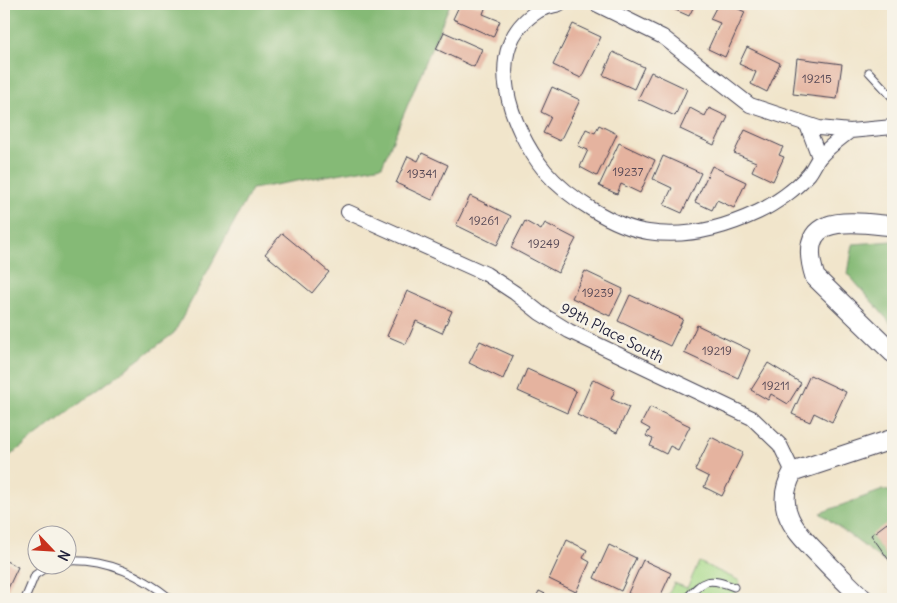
<svg xmlns="http://www.w3.org/2000/svg" width="897" height="603" viewBox="0 0 897 603" font-family="Delius,sans-serif">
<style>
.green{fill:#a7da8a;stroke:#647e62}
.forest{fill:#85ba76;stroke:#546e58}
.building{fill:#e5b39f}
.lines{fill:none;stroke-linecap:round;stroke-linejoin:round}
.lane-casing{stroke:#413f51;stroke-width:9}
.street-casing{stroke:#413f51;stroke-width:16}
.secondary-casing{stroke:#413f51;stroke-width:21}
.lane{stroke:#fff;stroke-width:7}
.street{stroke:#fff;stroke-width:14}
.secondary{stroke:#fff;stroke-width:19}
.labels{text-anchor:middle;stroke-width:5;stroke-linejoin:round;paint-order:stroke}
.number-label{font-size:12px;fill:#534654}
.street-label{font-size:15px;fill:#22223b;stroke:#f7f3e8}
</style>
<rect width="100%" height="100%" fill="#f7f3e8"/>
<filter id="ink" filterUnits="userSpaceOnUse"><feTurbulence type="fractalNoise" baseFrequency=".02" numOctaves="2"/><feDisplacementMap in="SourceGraphic" scale="10" xChannelSelector="R" yChannelSelector="G"/><feConvolveMatrix kernelMatrix="1 2 1 2 8 2 1 2 1" color-interpolation-filters="sRGB"/></filter>
<filter id="wash" filterUnits="userSpaceOnUse"><feTurbulence type="fractalNoise" baseFrequency=".0096" numOctaves="4" result="noise"/><feDisplacementMap in="SourceGraphic" scale="20" xChannelSelector="R" yChannelSelector="G"/><feGaussianBlur stdDeviation="1.12" result="paint"/><feColorMatrix in="noise" values="0 0 0 0 0 0 0 0 0 0 0 0 0 0 0 0 0 1.4 0 .05"/><feComposite in="paint" operator="in"/></filter>
<g filter="url(#wash)">
<rect width="100%" height="100%" fill="#f1e5cb"/>
<path class="green" d="M699 562 740 581 732 599H666L674 583 687 588Z"/>
<path class="forest" d="M4 4H450L382 166 252 189 174 333 4 460Z
M893 241V326L848 274 853 244Z
M883 490 893 492V568L820 513Z"/>
<g id="blocks">
<path class="building" d="M460 4 486 6 483 14 500 21 493 37 453 19Z
M673 4H695L689 16 671 8Z
M718 4H728L745 12 725 57 708 49 720 23 710 19Z
M573 24 601 37 581 78 553 65Z
M444 32 482 49 474 67 436 49Z
M747 47 780 63 767 92 751 84 756 72 739 64Z
M613 52 644 67 634 89 603 75Z
M797 58 842 64 837 99 793 94Z
M651 72 687 89 675 116 638 99Z
M552 87 580 100 560 141 543 133 551 117 541 112Z
M690 108 705 116 709 108 728 117 714 145 680 129Z
M599 125 617 134 597 176 580 167 588 150 578 146 586 129 595 133Z
M745 130 783 147 779 155 784 157 773 181 752 171 756 162 734 153Z
M619 143 655 160 640 193 621 184 617 194 599 186Z
M422 153 448 165 432 200 396 183 408 156 418 161Z
M663 156 701 173 682 213 664 205 672 188 653 179Z
M712 166 746 182 734 208 717 200 712 210 695 202Z
M470 196 511 216 497 245 456 225Z
M525 221 541 230 545 223 576 239 558 273 511 248Z
M282 233 329 272 312 293 265 254Z
M585 271 623 289 610 316 572 298Z
M407 291 452 311 442 333 416 321 406 344 387 336Z
M630 295 683 319 670 346 618 321Z
M697 325 750 350 738 378 684 353Z
M480 341 513 356 503 379 469 363Z
M768 363 801 383 788 404 771 394 768 400 751 390Z
M527 369 576 391 567 413 518 391Z
M810 375 846 392 832 422 814 413 810 422 792 414Z
M593 379 615 390 611 399 629 407 617 433 577 415Z
M650 407 690 426 678 450 670 446 666 454 650 446 653 439 646 436 650 429 641 424Z
M711 437 743 453 722 496 704 487 709 477 695 470Z
M887 523 893 532V561L891 563 871 535Z
M567 540 587 550 583 558 590 562 576 592 549 579Z
M609 545 636 558 621 591 594 578Z
M4 560 18 567 4 597Z
M643 560 671 573 659 599H640L628 593Z
M539 591 556 599H535Z"/>
</g>
</g>
<g filter="url(#ink)">
<use href="#blocks" fill-opacity="0" stroke="#413f51" stroke-width="1"/>
<g class="lines">
<defs>
<path id="lane" d="M869 72 893 98
M68 561C106 559 141 575 171 599
M25 599 35 575 48 566
M686 599C704 579 708 577 734 587"/>
<path id="street" d="M559 4C552 6 544 7 538 11 479 47 511 129 545 171 567 197 614 227 648 232 685 238 724 228 758 212 775 204 796 189 809 174 813 169 815 163 819 158 827 148 840 139 850 131
M596 4 663 37 750 105 819 128 850 131 893 127
M807 125 819 157
M348 212 486 274 515 293 540 313 569 331 752 418 780 445 793 472"/>
<path id="secondary" d="M893 226C850 222 794 211 815 277L893 353
M863 599C849 585 835 572 822 558 796 532 772 509 793 472L893 439"/>
</defs>
<use href="#lane" class="lane-casing"/>
<use href="#street" class="street-casing"/>
<use href="#secondary" class="secondary-casing"/>
<use href="#lane" class="lane"/>
<use href="#street" class="street"/>
<use href="#secondary" class="secondary"/>
</g>
</g>
<g class="labels">
<g class="number-label">
<text x="817" y="83">19215</text>
<text x="628" y="176">19237</text>
<text x="422" y="178">19341</text>
<text x="484" y="225">19261</text>
<text x="544" y="248">19249</text>
<text x="598" y="297">19239</text>
<text x="717" y="355">19219</text>
<text x="776" y="390">19211</text>
</g>
<g class="street-label">
<text transform="translate(612 333) rotate(27)" y="5">99th Place South</text>
</g>
</g>
<rect width="897" height="603" fill="none" stroke="#f7f3e8" stroke-width="20"/>
<g transform="translate(52 550) rotate(115)"><circle r="24" fill="#f7f3e8" stroke="#a29fa3"/>
<path d="M0-4L9 19L0 12L-9 19Z" fill="#c8321e"/>
<text y="-8" font-size="14" font-weight="bold" text-anchor="middle" fill="#22223b">N</text>
</g>
</svg>
